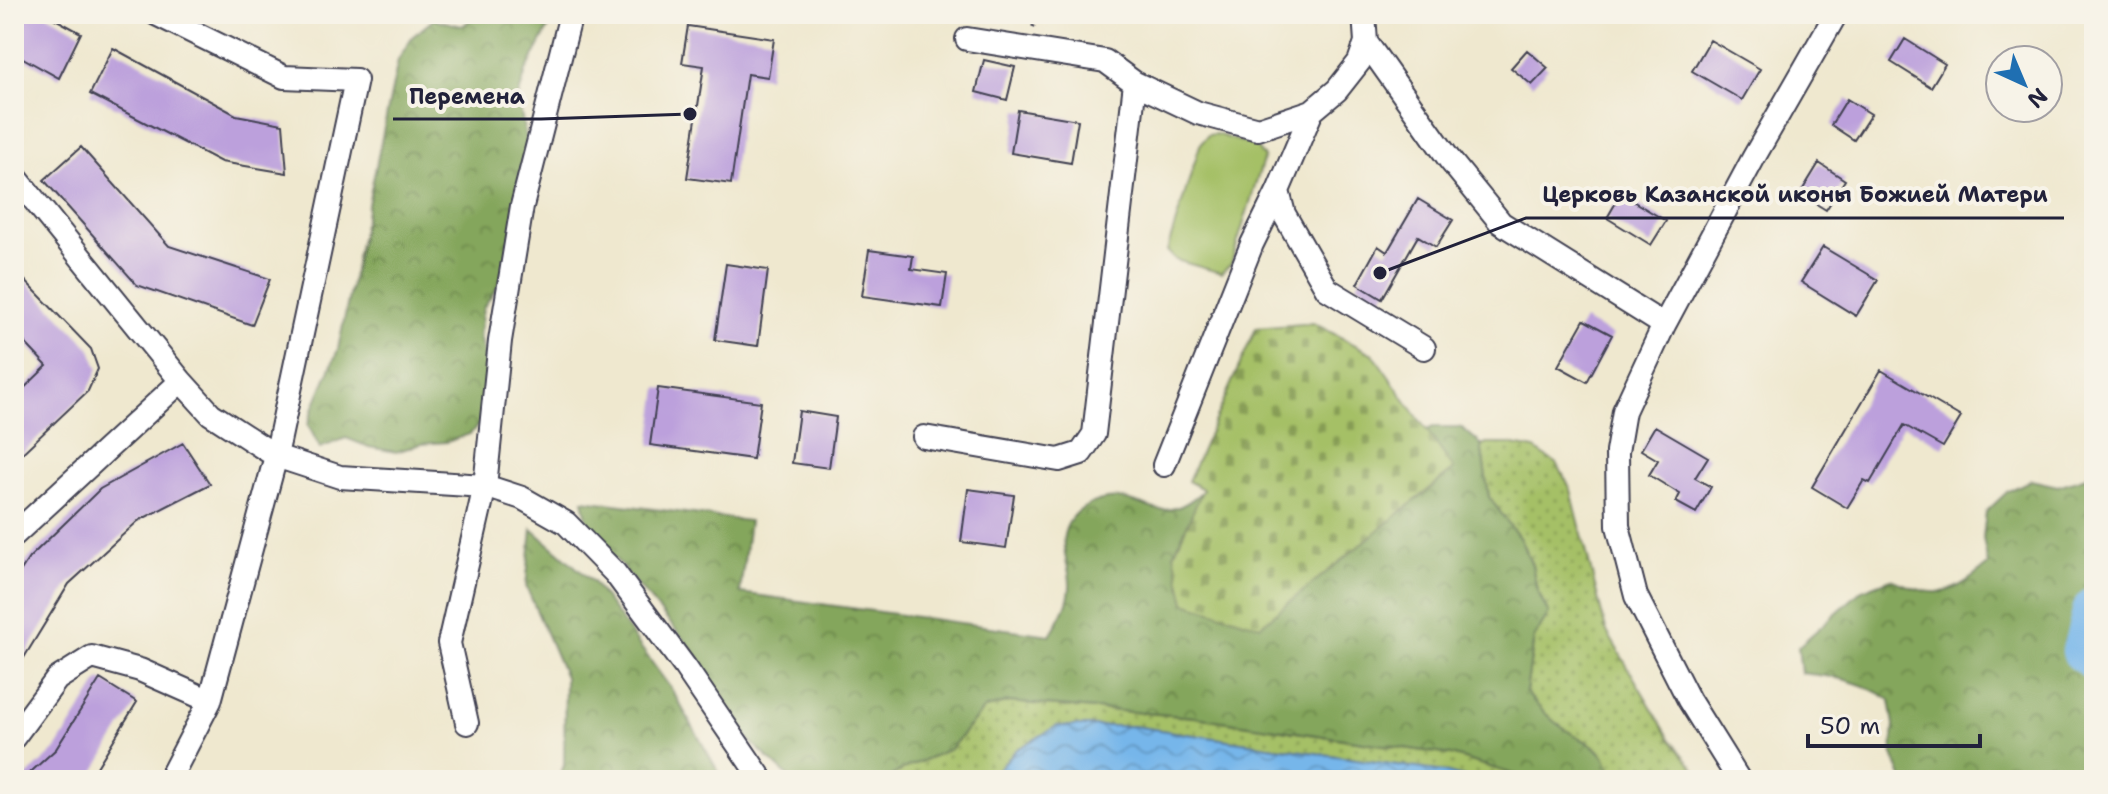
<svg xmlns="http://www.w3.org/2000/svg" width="2108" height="794" viewBox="0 0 2108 794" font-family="'Shantell Sans',sans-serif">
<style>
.grass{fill:url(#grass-dots);stroke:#647150;stroke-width:2}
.forest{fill:url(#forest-crowns);stroke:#53644b;stroke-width:2}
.cemetery{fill:url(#cemetery-stones);stroke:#647150;stroke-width:2}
.pitch{fill:#a5c066;stroke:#647150;stroke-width:2}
.water{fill:url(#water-waves);stroke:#4c6c92;stroke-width:2}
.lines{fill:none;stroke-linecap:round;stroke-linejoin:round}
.river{stroke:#76b6ea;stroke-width:42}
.building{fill:#bca0dc}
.minor-casing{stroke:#414051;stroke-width:26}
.path{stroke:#414051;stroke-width:4;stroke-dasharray:2 6;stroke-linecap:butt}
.minor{stroke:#fff;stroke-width:22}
.leader{fill:none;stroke:#22223b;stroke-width:3}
.callout-dot{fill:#22223b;stroke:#f7f3e8;stroke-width:3}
.callout-label{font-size:22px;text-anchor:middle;font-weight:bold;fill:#22223b;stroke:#f7f3e8;stroke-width:8;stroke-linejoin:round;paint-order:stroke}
</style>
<defs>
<pattern id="grass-dots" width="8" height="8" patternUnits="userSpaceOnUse" patternTransform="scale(2)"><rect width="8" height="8" fill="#a5c066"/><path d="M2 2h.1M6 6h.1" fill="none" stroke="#869c55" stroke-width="1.8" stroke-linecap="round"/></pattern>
<pattern id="forest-crowns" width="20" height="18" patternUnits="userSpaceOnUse" patternTransform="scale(2)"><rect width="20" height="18" fill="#84a65b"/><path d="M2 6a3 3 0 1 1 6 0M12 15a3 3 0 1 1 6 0" fill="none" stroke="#6c874c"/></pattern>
<pattern id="cemetery-stones" width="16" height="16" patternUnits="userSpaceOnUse" patternTransform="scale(2)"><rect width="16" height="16" fill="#a5c066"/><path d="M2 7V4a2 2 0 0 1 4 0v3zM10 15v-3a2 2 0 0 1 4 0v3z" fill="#869c55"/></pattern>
<pattern id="water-waves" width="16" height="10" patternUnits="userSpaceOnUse" patternTransform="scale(2)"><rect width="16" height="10" fill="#76b6ea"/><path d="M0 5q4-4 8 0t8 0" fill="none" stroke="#6094bf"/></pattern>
</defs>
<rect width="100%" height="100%" fill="#f7f3e8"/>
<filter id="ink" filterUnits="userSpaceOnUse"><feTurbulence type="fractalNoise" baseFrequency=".0125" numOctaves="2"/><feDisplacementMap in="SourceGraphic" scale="16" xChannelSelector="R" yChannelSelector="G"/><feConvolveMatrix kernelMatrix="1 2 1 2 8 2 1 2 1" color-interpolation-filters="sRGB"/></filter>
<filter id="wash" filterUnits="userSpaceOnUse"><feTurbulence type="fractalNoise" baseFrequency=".006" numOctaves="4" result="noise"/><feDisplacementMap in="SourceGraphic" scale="32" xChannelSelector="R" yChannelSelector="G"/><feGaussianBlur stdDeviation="1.8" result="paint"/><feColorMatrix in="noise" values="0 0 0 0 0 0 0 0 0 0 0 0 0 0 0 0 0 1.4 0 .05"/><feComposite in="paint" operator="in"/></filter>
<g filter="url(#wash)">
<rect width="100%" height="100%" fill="#efe8cf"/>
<path class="grass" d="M1481 444H1508L1535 449 1558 465 1571 490 1606 630 1670 739 1704 780H1612C1606 743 1589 746 1563 728 1548 718 1537 706 1526 692L1534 637 1549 614 1537 590 1532 565 1520 539 1489 497Z
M1008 702 1195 717 1451 755 1532 780H1473L1444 772 1133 726 1016 750 988 780H885L903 769 950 749 984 709Z"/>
<path class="forest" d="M478 14H541L549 27 526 71 518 98 529 154 507 262 498 286 483 308 479 336 492 387 488 415 470 434 447 442 421 444 396 452 369 447 346 438 320 448 308 425C315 398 329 375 338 349L398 60 412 37 434 19 462 26Z
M1433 427H1461L1481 444 1489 497 1520 539 1532 565 1537 590 1549 614 1534 637 1526 692C1537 706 1548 718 1563 728 1589 746 1606 744 1612 780H1532L1451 755 1195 717 1008 702 984 709 950 749 903 769 885 780H792L750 741 693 650 589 528 583 500 749 521 740 593 1050 635C1059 620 1071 602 1070 583 1070 567 1061 551 1064 535 1069 510 1098 496 1121 499 1134 500 1151 510 1162 510 1182 510 1196 497 1209 485L1409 439Z
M2094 463V780H1903L1892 752 1894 725 1890 700C1859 680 1837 677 1801 673L1798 647 1862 590 1891 579C1938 599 1948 598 1988 565L1983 538 1986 512 2008 491 2031 480 2058 486 2086 477Z
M532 529 593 582 672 690 723 780H558L564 765 565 677 526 586Z"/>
<path class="cemetery" d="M1313 323 1373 354 1454 469 1260 626 1185 603 1174 554 1203 489 1188 481 1256 328Z"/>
<path class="pitch" d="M1216 134 1255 146 1264 157 1231 264 1221 273 1176 260 1167 251 1200 145 1208 135Z"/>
<path class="water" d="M1057 726H1133L1444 772 1473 780H988L1016 750Z"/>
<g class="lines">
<path class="river" d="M2094 609 2083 651 2094 659"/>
</g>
<g id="blocks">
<path class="building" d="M14 14H46L81 33 59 78 14 53Z
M688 26 774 39 768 77 747 74 731 184 687 178 704 66 682 63Z
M1905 39 1945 64 1931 87 1891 62Z
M1710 40 1760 69 1742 100 1692 71Z
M113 48 236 115 283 124 287 173 221 162 90 94Z
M1527 50 1548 68 1532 85 1511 68Z
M984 60 1015 67 1007 100 976 92Z
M1847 99 1871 114 1854 140 1831 125Z
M1018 110 1078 120 1071 163 1011 153Z
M81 147 169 246 270 279 252 325 137 285 44 180Z
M1819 163 1845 180 1826 210 1800 194Z
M1621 194 1666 221 1651 245 1607 218Z
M1418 199 1453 220 1436 247 1418 236 1382 299 1357 284 1378 246 1387 252Z
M1823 247 1878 280 1856 316 1801 282Z
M869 250 913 256 911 269 947 274 942 307 862 296Z
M726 264 768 270 758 346 715 340Z
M14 269 91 349 98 369 88 391 14 461V398L47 366 14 331Z
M1584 320 1612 335 1587 382 1558 366Z
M1881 370 1961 417 1943 447 1904 425 1870 483 1864 480 1847 508 1812 487Z
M658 388 761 402 753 459 650 445Z
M799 411 836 417 829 468 792 463Z
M1655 426 1708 457 1695 478 1711 487 1696 513 1676 502 1680 494 1649 475 1658 460 1641 450Z
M183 443 210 484 138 521 69 584 14 674V581L29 558 100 489Z
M968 489 1014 495 1006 548 961 542Z
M100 679 137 702 89 780H22L56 749Z"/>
</g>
</g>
<g filter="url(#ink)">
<use href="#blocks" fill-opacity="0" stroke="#414051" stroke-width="2"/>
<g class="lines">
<defs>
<path id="minor" d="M156 14 284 77 356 80 276 456 210 701 169 780
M1364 14 1366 42 1449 159 1501 223 1664 325
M967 39 1105 61 1135 83 1198 113 1258 129 1312 111 1337 90 1359 62 1366 42
M1312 111 1278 191 1284 214 1327 289 1424 348
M14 175 181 381 211 414 276 456 340 477 485 486 522 498 566 523 615 573 685 667 762 780
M924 437 1059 460 1081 453 1094 434 1135 83
M1164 465 1252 244 1278 191
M14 535 181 381
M467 723 449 643 485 486 500 341 522 206 571 14
M14 737 57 679 92 657 140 670 210 701
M1739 780 1689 700 1636 596 1618 526 1617 452 1624 411 1664 325 1754 157 1836 14"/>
</defs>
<use href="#minor" class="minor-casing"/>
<path class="path" d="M1033 27 1038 14"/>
<use href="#minor" class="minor"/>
</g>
</g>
<path class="leader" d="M690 114L541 119H393M1380 273L1526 218H2064"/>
<g class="callout-dot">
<circle cx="690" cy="114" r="8"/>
<circle cx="1380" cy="273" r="8"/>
</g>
<g class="callout-label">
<text x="467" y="104">Перемена</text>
<text x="1795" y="202">Церковь Казанской иконы Божией Матери</text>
</g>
<rect width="2108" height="794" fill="none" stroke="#f7f3e8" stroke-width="48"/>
<g transform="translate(2024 84) rotate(136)"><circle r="38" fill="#f7f3e8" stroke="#a29fa3" stroke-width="2"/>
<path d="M0-6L14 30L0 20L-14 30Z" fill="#1f6fb2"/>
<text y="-12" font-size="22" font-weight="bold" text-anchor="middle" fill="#22223b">N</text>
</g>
<path d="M1808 734v12h172v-12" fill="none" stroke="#22223b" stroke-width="4"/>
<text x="1820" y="734" font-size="24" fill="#22223b" stroke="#f7f3e8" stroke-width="6" paint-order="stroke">50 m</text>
</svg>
